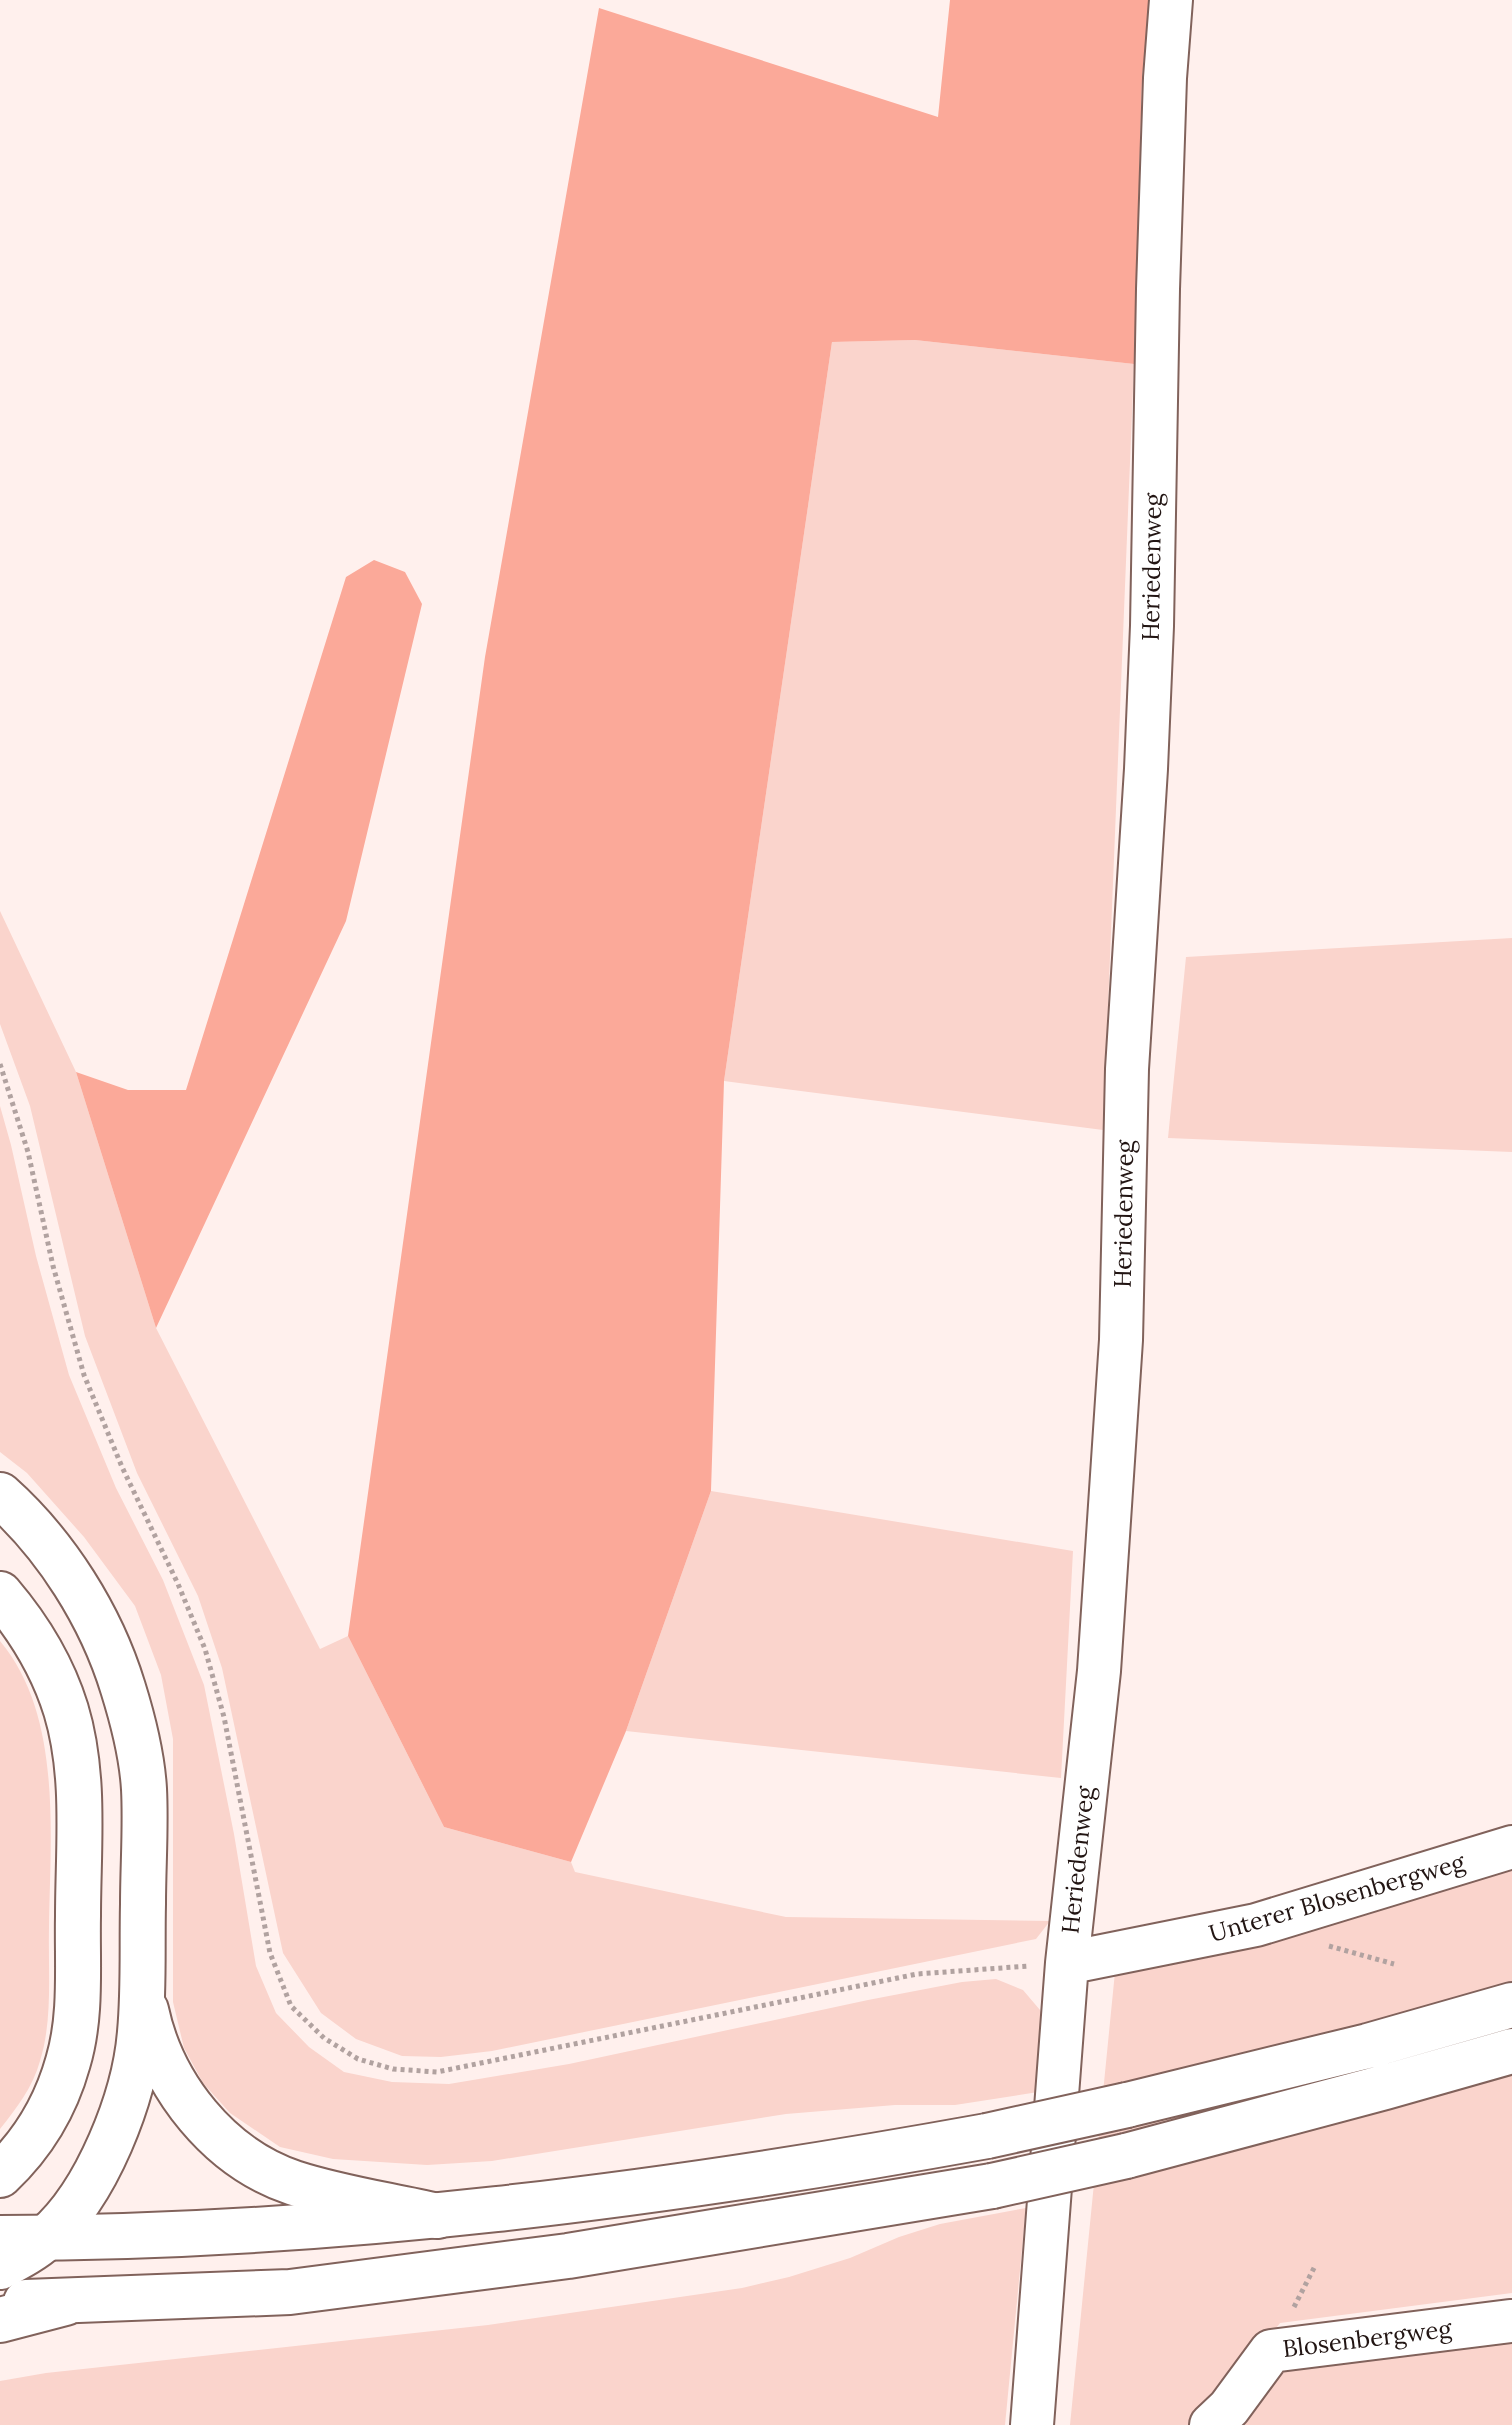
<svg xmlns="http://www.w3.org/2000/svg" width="1512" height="2425" viewBox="0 0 1512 2425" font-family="Lora,serif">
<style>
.green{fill:#fad4cc}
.forest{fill:#fba999}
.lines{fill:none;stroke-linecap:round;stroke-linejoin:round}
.minor-casing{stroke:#81625b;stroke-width:46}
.primary-casing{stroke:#81625b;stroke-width:48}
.motorway-casing{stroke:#81625b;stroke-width:48}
.path{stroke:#b1a2a0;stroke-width:5;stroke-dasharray:4 4;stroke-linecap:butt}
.minor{stroke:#fff;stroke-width:42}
.primary{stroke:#fff;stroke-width:44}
.motorway{stroke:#fff;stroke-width:44}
.primary-bridge-casing{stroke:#81625b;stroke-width:48;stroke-linecap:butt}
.primary-bridge{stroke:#fff;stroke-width:44}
.labels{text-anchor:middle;stroke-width:8;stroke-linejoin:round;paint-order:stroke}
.street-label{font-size:24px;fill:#221513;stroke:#fff}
</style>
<rect width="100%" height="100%" fill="#fff0ed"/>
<path class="green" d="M915 340 1134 364 1103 1130 724 1081 832 342Z
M0 911 76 1072 156 1328 320 1649 348 1636 444 1827 571 1862 575 1872 786 1917 1050 1921 1036 1939 492 2051 441 2057 402 2056 356 2039 321 2013 283 1953 222 1668 198 1596 137 1473 85 1336 30 1106 0 1024Z
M1512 938V1152L1168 1138 1186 957Z
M0 1106 11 1145 36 1256 69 1375 116 1488 163 1580 204 1685 234 1834 256 1966 276 2013 309 2047 344 2072 392 2082 449 2084 569 2064 868 2000 962 1982 996 1979 1023 1990 1040 2010 1048 2031 1038 2092 955 2105H895L786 2114 492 2161 427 2165 333 2159 280 2147 230 2113 203 2083 184 2048 173 2002V1739L161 1675 135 1606 84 1537 27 1473 0 1452Z
M711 1491 1073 1551 1061 1778 626 1731Z
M0 1641C63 1716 50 1837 49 1928 48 1972 53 2019 40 2061 33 2087 16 2109 0 2129Z
M1512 1866V2293L1280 2323 1232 2386 1194 2425H1070L1115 1972 1367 1915Z
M1026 2208 1005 2425H0V2381L46 2373 488 2325 742 2288 789 2277 850 2258 899 2237 940 2224Z
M1512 2337V2425H1235L1279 2366Z"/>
<path class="forest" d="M950 0H1150L1142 79 1134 364 915 340 832 342 724 1081 711 1491 626 1731 571 1862 444 1827 348 1636 485 657 599 8 938 117Z
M374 560 405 572 422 604 346 921 156 1328 76 1072 128 1090H186L346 577Z"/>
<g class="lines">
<defs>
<path id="minor" d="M1067 1963 1256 1925 1512 1847
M1032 2425 1067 1963 1099 1671 1121 1340 1127 1069 1146 769 1152 626 1158 289 1165 78 1171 0
M1211 2425 1229 2408 1271 2351 1510 2321"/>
<path id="primary" d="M1127 2105 1368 2046 1512 2005
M1126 2156 1385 2087 1512 2051
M0 2238C332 2238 661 2195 987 2136
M26 2302 290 2292 568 2256 992 2186"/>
<path id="motorway" d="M0 1495C56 1545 101 1616 123 1688 133 1720 142 1755 144 1789 146 1827 143 1866 143 1904 142 1946 144 1990 140 2032 135 2097 97 2194 46 2238 33 2250 15 2259 0 2267
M0 1594C29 1628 53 1668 66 1710 86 1776 78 1848 78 1916 77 1965 82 2015 68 2062 56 2105 33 2144 0 2175
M146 2010C162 2086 219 2158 294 2183 340 2198 390 2205 437 2216
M0 2320 65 2303"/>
</defs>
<use href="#minor" class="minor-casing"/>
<use href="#primary" class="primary-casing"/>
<use href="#motorway" class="motorway-casing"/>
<path class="path" d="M0 1064 28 1152 53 1266 84 1375 122 1467 178 1584 205 1649 224 1717 270 1953 291 2006 324 2038 358 2059 393 2069 437 2072 917 1974 1029 1966
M1329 1946 1394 1964
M1294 2307 1315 2266"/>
<use href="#minor" class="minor"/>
<use href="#primary" class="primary"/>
<use href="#motorway" class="motorway"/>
<defs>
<path id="primary-bridge" d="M987 2136 1127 2105
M992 2186 1126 2156"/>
</defs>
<use href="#primary-bridge" class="primary-bridge-casing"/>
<use href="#primary-bridge" class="primary-bridge"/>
</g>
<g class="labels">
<g class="street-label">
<text transform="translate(1152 567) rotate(-89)" y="8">Heriedenweg</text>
<text transform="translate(1124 1214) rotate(-89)" y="8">Heriedenweg</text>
<text transform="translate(1078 1860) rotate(-84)" y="8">Heriedenweg</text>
<text transform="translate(1337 1898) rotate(-16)" y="8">Unterer Blosenbergweg</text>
<text transform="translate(1367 2339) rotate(-7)" y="8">Blosenbergweg</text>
</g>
</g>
</svg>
